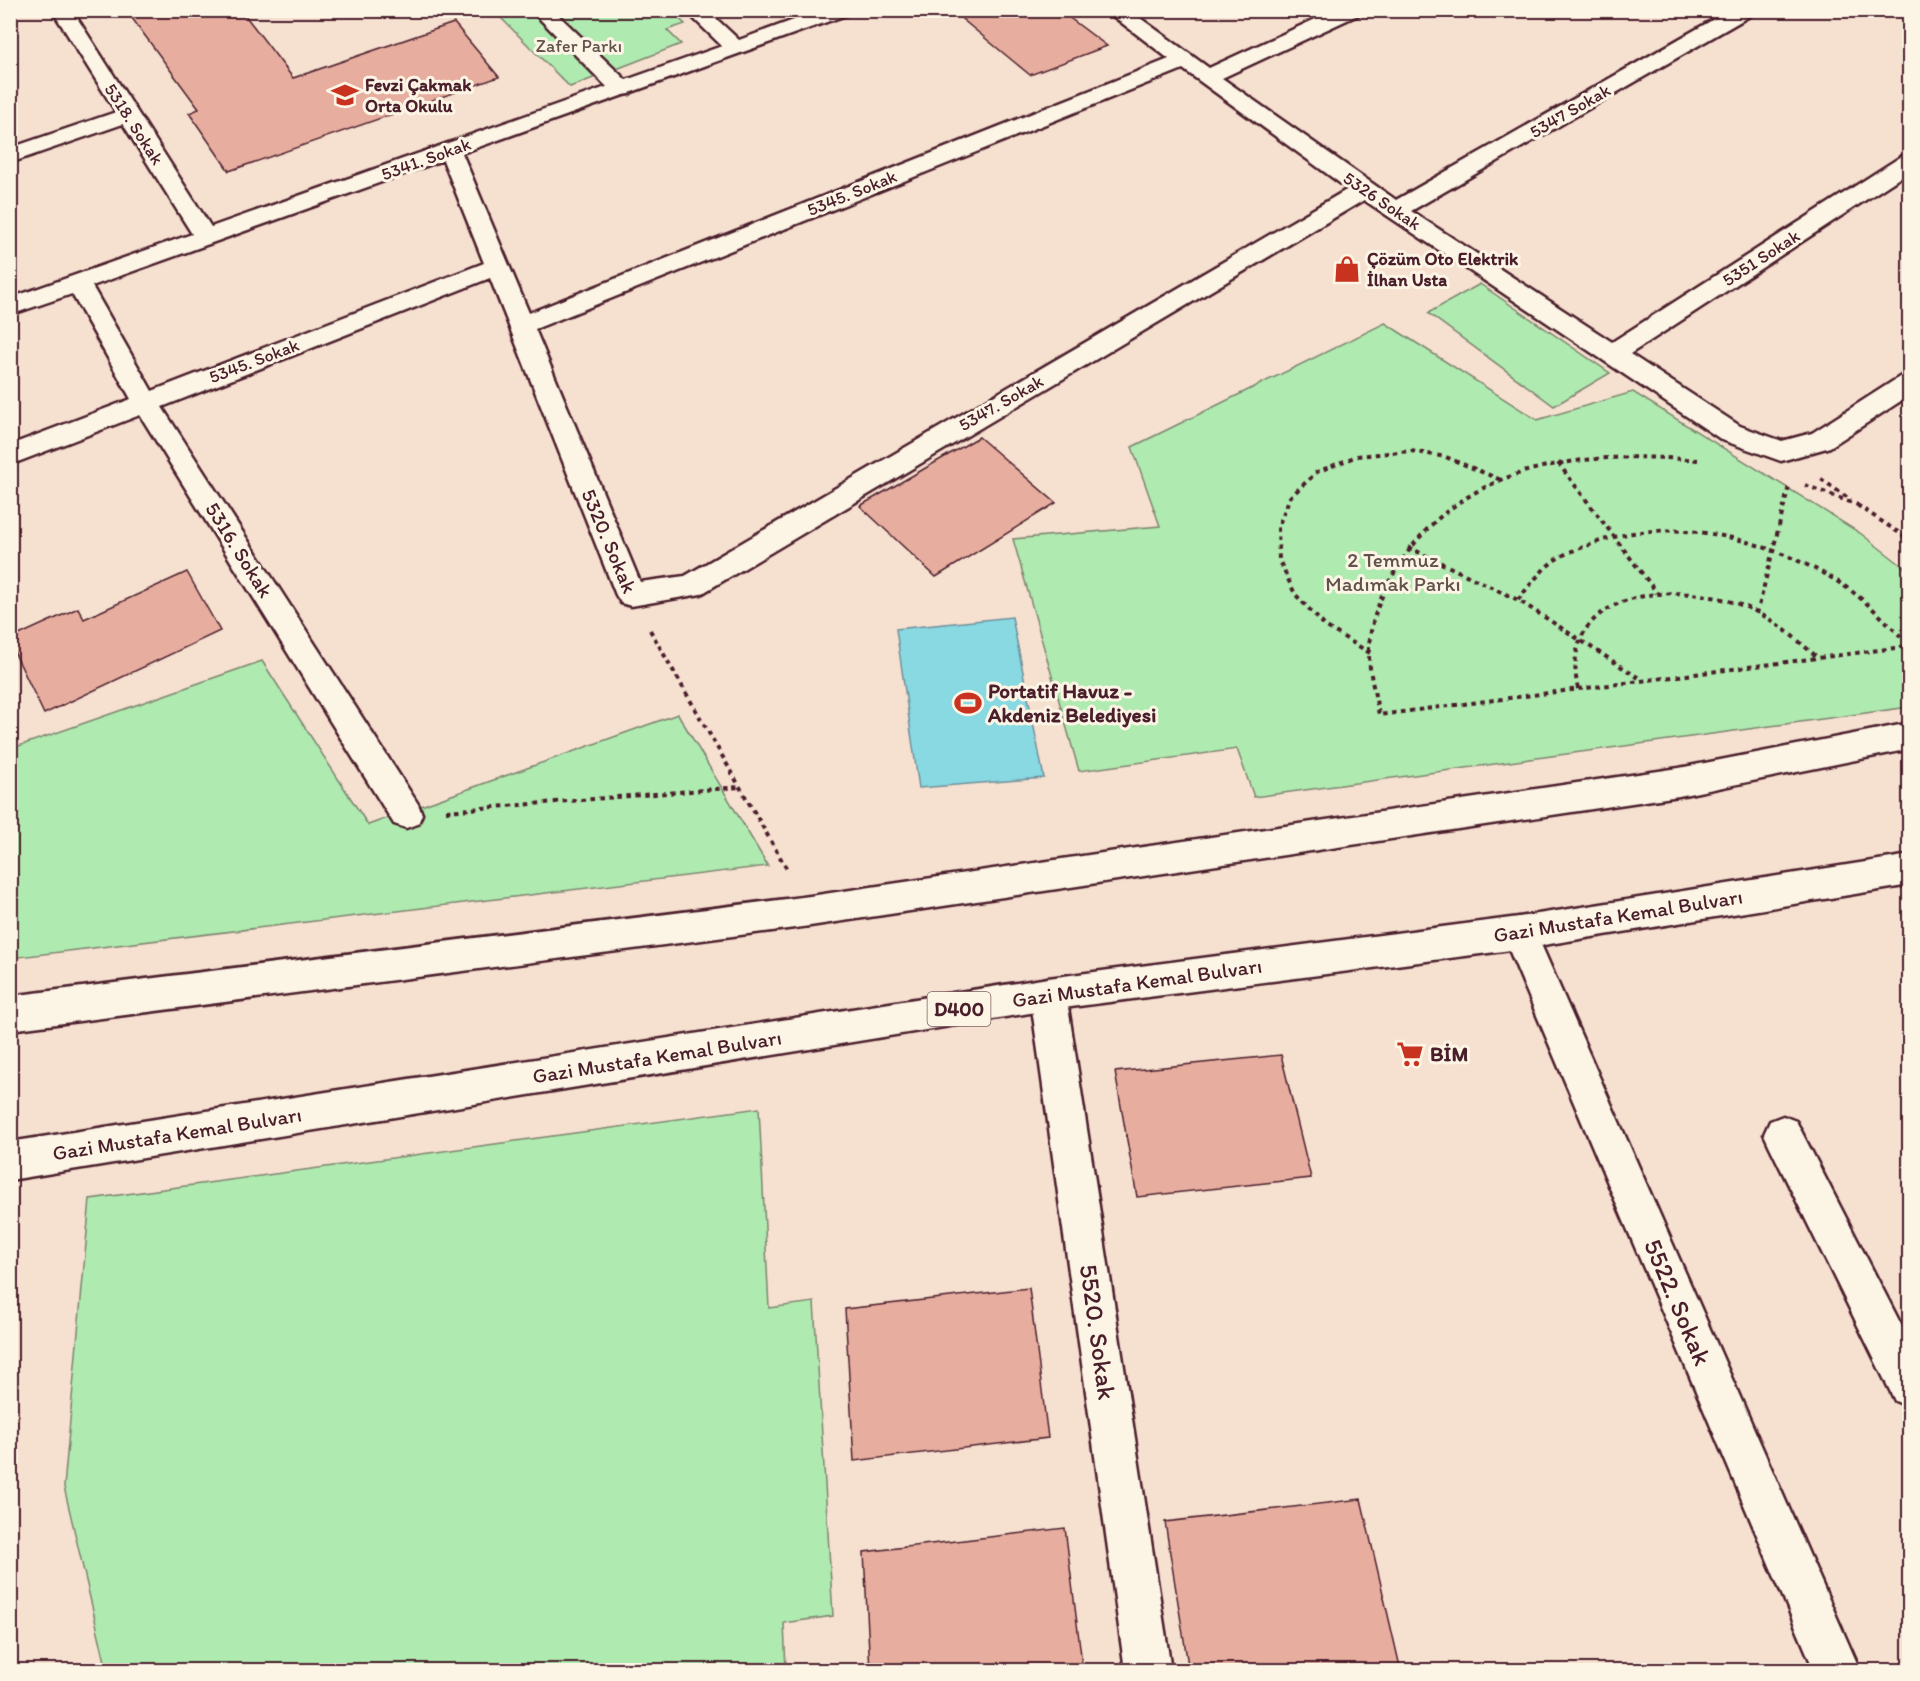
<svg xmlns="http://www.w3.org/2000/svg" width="1920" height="1681" viewBox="0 0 1920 1681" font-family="Itim,sans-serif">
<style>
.green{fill:#afeab0;stroke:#7c846e;stroke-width:1.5}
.water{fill:#88d9e2;stroke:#6f8f99;stroke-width:1.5}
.building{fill:#e7aea0;stroke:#4a1f2b;stroke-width:1.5}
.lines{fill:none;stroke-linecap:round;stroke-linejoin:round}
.pedestrian-casing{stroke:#4a1f2b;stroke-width:5}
.minor-casing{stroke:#4a1f2b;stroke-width:5}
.trunk-casing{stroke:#4a1f2b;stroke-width:5}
.path{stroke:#4a1f2b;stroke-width:4;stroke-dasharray:4.5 4.5;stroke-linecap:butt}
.pedestrian{fill:#fcf5e5;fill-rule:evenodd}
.minor{fill:#fcf5e5;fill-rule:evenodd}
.trunk{fill:#fcf5e5;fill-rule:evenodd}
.labels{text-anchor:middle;stroke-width:6;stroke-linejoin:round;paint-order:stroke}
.far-park-label{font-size:18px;fill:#63524c;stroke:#fcf5e5}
.far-poi-label{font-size:18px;font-weight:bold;fill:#4a1f2b;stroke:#fcf5e5;text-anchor:start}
.far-street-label{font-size:18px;fill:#4a1f2b;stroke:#fcf5e5}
.shield{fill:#fcf5e5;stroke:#7f5f63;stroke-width:1.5}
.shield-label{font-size:20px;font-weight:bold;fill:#4a1f2b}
.street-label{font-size:21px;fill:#4a1f2b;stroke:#fcf5e5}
.park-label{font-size:21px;fill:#63524c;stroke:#fcf5e5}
.poi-label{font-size:21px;font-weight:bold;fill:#4a1f2b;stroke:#fcf5e5;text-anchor:start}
.near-street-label{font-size:26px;fill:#4a1f2b;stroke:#fcf5e5}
</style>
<rect width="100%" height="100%" fill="#f6e0d0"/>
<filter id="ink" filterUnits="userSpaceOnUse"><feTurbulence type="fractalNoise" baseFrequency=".0167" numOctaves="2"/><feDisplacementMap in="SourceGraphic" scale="12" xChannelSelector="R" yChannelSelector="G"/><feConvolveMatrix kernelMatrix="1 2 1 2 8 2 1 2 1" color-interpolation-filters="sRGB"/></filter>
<g filter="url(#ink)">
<path class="green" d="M494 11H671L685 24 667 30 681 44 570 87Z
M1480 284 1610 373 1554 406 1428 313Z
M1385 323 1537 420 1633 392 1860 533 1909 571V707L1254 797 1237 749 1079 771 1013 539 1160 526 1132 447Z
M262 661 368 825 678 714 768 866 11 958 10 749Z
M759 1108 769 1308 814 1302 833 1616 784 1623 786 1670H107L64 1487 90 1199Z"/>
<path class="water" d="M1012 617 1044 778 919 788 896 629Z"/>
<path class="building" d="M126 10H241L293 78 454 23 499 77 229 171 189 113 199 109Z
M951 10H1059L1107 46 1030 75Z
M979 437 1056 503 936 577 860 506Z
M187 572 220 631 44 714 10 643V639L78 608 84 619Z
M1281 1055 1311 1178 1137 1197 1115 1072Z
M1029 1288 1048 1438 854 1461 845 1309Z
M1361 1499 1401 1671H1189L1165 1522Z
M1065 1528 1083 1671H870L864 1552Z"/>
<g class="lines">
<defs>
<path id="pedestrian" d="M531 10H553L630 84 633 89 630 94 622 95 614 94Z"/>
<path id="minor" d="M52 10H72L211 227 722 46 685 10H707L739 40 821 10H852L849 14 462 153 529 313 1169 59 1105 10H1129L1209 68 1335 10H1363L1360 14 1222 78 1396 200 1730 10H1756L1753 14 1411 211 1612 342 1902 156 1910 154V171L1630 354 1740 426 1782 441 1812 433 1901 376 1910 373V395L1830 447 1781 461 1722 440 1364 200 701 594 631 606 621 603 616 595 490 278 162 407 418 804 422 814 418 824 406 828 394 824 140 415 10 465V445L131 399 72 294 10 315V298L192 234 123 124 10 163V148L116 112ZM1183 69 1348 189 685 576 640 582 535 329ZM443 160 484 263 152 391 92 286Z
M1519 917 1531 922 1536 933 1860 1670H1814L1502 933 1507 922Z
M1048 978 1061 982 1066 994 1171 1670H1125L1030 994 1035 982Z
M1783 1116 1796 1121 1910 1342V1407L1895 1401 1770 1147 1764 1134 1770 1121Z"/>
<path id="trunk" d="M1910 723V749L1679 796 810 926 10 1030V996L810 896 1679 768Z
M1910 855V885L1519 949 1048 1010 10 1180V1142L1048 978 1519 917Z"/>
</defs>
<use href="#pedestrian" class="pedestrian-casing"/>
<use href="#minor" class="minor-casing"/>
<use href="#trunk" class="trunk-casing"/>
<path class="path" d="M1698 460C1588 451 1470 460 1403 559 1385 585 1371 616 1369 647 1368 670 1375 693 1379 715L1910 646
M1558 463 1657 593
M1821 479 1851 500
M1805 485 1858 505
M1857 505 1910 540
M1408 547 1518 600 1642 680
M1518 600C1529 586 1541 570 1555 560 1565 553 1578 549 1589 545 1668 514 1757 536 1830 577 1860 594 1885 620 1909 645
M1757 614 1789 486
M650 630 788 871
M1370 653 1325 626 1295 594 1279 560 1278 527 1290 497 1317 472 1357 456 1411 451 1446 457 1501 480
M1578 689C1556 588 1680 579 1746 607 1773 618 1795 638 1817 657
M446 811 740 787"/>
<use href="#pedestrian" class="pedestrian"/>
<use href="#minor" class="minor"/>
<use href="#trunk" class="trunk"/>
</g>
</g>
<defs>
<symbol id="school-bare" viewBox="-9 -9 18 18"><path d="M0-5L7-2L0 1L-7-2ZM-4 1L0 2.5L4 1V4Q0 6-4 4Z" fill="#c8321e" stroke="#fcf5e5" stroke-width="2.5" paint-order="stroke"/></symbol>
<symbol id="shop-bare" viewBox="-9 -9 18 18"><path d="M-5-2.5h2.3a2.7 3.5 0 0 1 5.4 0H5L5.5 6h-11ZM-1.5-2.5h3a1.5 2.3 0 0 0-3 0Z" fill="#c8321e" stroke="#fcf5e5" stroke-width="2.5" paint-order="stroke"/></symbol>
<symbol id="stadium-bare" viewBox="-9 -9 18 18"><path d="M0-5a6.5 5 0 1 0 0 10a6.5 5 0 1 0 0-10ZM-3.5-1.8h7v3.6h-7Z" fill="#c8321e" stroke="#fcf5e5" stroke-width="2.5" paint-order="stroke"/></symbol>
<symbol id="supermarket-bare" viewBox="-9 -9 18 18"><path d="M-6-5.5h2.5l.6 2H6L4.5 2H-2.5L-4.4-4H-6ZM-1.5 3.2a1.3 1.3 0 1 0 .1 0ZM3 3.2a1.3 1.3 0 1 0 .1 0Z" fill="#c8321e" stroke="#fcf5e5" stroke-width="2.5" paint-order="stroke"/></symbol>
</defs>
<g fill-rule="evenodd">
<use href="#school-bare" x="326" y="76" width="38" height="38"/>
<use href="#shop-bare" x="1328" y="250" width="38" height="38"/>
<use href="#stadium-bare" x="949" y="684" width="38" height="38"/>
<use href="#supermarket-bare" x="1391" y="1035" width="38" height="38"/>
</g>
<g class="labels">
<g class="far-park-label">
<text x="579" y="52">Zafer Parkı</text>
</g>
<g class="far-poi-label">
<text x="365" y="91">Fevzi Çakmak<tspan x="365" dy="21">Orta Okulu</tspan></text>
<text x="1367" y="265">Çözüm Oto Elektrik<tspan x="1367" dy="21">İlhan Usta</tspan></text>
</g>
<g class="far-street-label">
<text transform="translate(1570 111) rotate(-30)" y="6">5347 Sokak</text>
<text transform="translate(134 124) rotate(57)" y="6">5318. Sokak</text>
<text transform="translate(426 159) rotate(-20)" y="6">5341. Sokak</text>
<text transform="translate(852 193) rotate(-22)" y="6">5345. Sokak</text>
<text transform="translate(1382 201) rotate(34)" y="6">5326 Sokak</text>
<text transform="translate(1761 258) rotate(-33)" y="6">5351 Sokak</text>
<text transform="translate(254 361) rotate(-21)" y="6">5345. Sokak</text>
<text transform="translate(1001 403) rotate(-30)" y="6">5347. Sokak</text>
</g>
<rect class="shield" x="927.5" y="992" width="63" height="34" rx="4.5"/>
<g class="shield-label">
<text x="959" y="1016">D400</text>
</g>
<g class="street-label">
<text transform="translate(609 541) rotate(67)" y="7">5320. Sokak</text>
<text transform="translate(239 550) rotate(58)" y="7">5316. Sokak</text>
<text transform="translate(1618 916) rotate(-9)" y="7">Gazi Mustafa Kemal Bulvarı</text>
<text transform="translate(1137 983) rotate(-8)" y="7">Gazi Mustafa Kemal Bulvarı</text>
<text transform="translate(657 1057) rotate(-9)" y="7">Gazi Mustafa Kemal Bulvarı</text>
<text transform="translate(177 1134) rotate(-9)" y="7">Gazi Mustafa Kemal Bulvarı</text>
</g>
<g class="park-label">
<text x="1393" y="567">2 Temmuz<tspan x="1393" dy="24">Madımak Parkı</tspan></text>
</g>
<g class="poi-label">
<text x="988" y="698">Portatif Havuz -<tspan x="988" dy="24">Akdeniz Belediyesi</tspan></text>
<text x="1430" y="1061">BİM</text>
</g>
<g class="near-street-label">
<text transform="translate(1678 1302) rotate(67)" y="9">5522. Sokak</text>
<text transform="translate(1098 1332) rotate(82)" y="9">5520. Sokak</text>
</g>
</g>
<rect width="1920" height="1681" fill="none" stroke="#fcf5e5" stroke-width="36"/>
<rect x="18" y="18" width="1884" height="1645" fill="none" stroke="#4a1f2b" stroke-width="2" filter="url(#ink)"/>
</svg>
